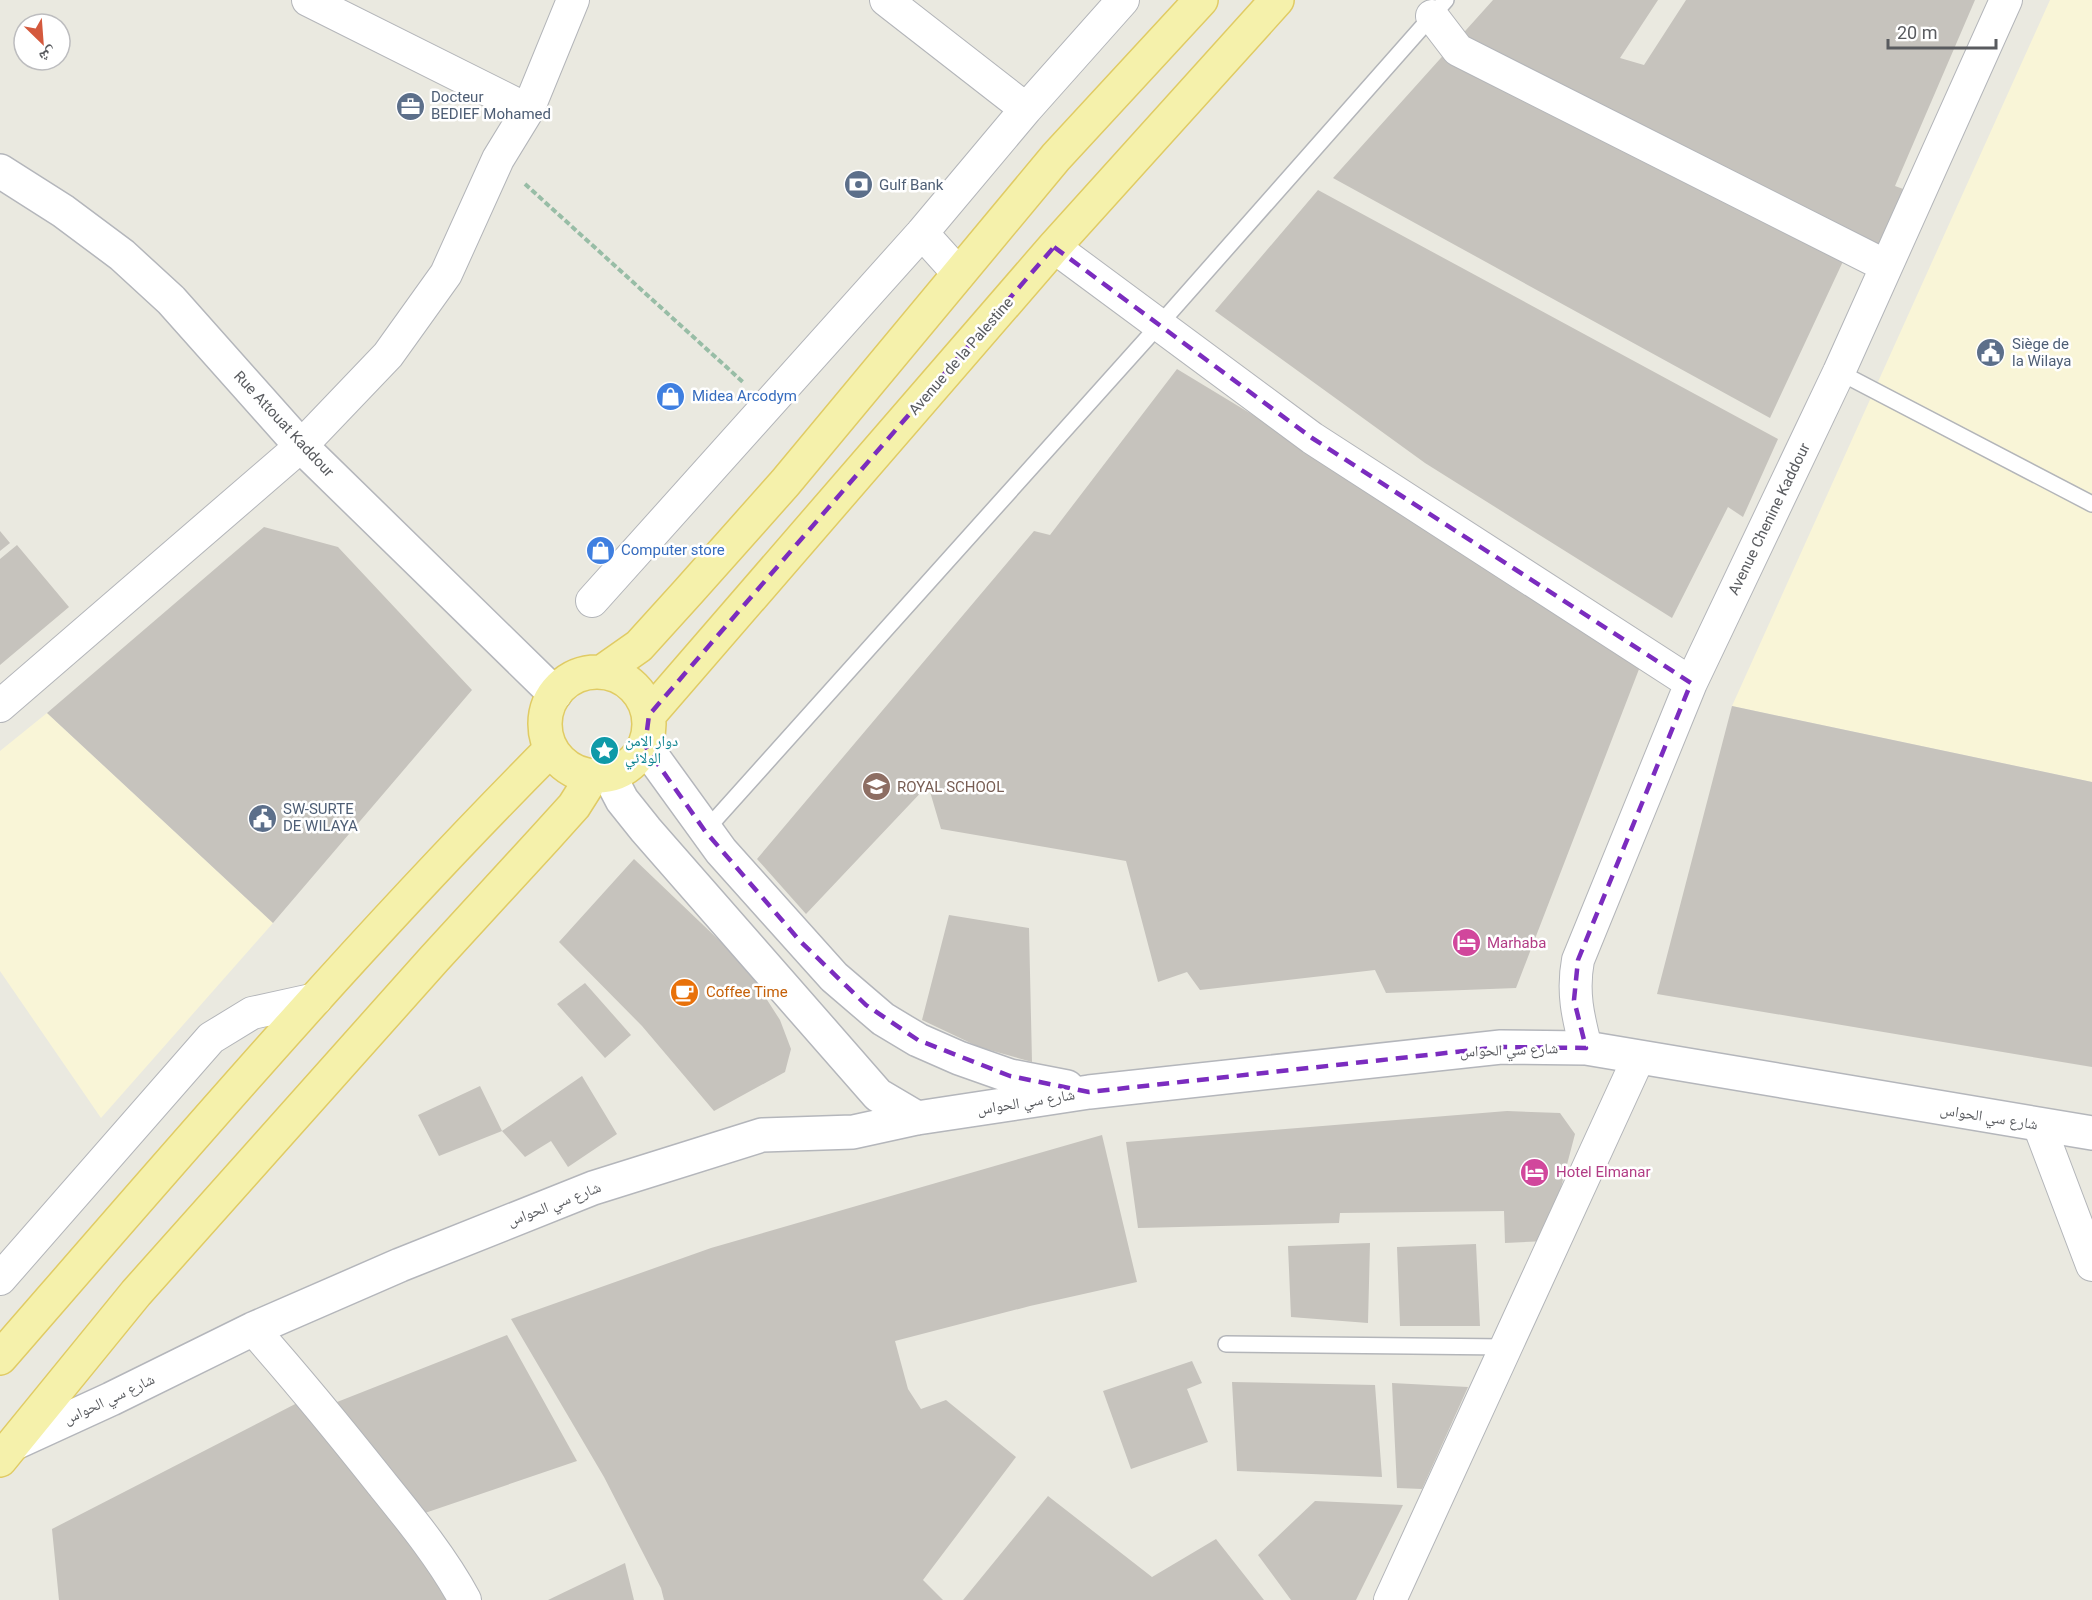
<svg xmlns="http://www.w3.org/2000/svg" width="2092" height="1600" viewBox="0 0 2092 1600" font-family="Roboto,'Noto Naskh Arabic',sans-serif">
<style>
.commercial{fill:#f9f5d7}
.building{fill:#c6c3bd}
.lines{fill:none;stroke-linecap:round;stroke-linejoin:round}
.lane-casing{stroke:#b3b5b9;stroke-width:18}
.street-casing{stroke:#b3b5b9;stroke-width:34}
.secondary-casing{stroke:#b4b6bb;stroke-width:36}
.primary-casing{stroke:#e0cb64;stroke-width:36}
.path{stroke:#98bda6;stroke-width:4;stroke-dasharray:6 3;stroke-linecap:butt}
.lane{stroke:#fff;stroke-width:15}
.street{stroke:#fff;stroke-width:32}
.secondary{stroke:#fff;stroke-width:33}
.primary{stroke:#f5f1ab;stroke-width:33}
.marked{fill:none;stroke:#7b2cbf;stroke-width:4.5;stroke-dasharray:12 8;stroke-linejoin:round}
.labels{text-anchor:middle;stroke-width:5;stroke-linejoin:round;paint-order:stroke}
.service-label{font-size:15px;fill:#4e5e75;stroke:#fff;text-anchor:start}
.street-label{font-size:15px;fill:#595b5f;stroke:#fff}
.shop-label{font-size:15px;fill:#366cbe;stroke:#fff;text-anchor:start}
.culture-label{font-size:15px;fill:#0d838f;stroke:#fff;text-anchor:start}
.education-label{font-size:15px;fill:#785e54;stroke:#fff;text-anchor:start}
.hotel-label{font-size:15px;fill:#b23c85;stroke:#fff;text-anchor:start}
.food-label{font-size:15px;fill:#c56008;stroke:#fff;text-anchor:start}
</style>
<rect width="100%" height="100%" fill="#eae9e0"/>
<path class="commercial" d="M2050 0H2092V782L1732 706Z
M47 713 273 923 101 1118 0 971V751Z"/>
<path class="building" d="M1493 0H1658L1620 58 1644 65 1686 0H1975L1895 186 1906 190 1875 265 1846 255 1770 418 1333 178Z
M1318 190 1778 439 1743 517 1728 507 1672 618 1425 463 1215 311Z
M1177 369 1461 541 1641 664 1516 988 1386 993 1375 970 1200 990 1187 972 1158 982 1126 861 941 829 928 785 806 914 757 859 1034 531 1050 535Z
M264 527 338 547 472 690 273 923 47 713Z
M0 531 10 543 0 551Z
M17 545 69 607 0 665V559Z
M1732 706 2092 782V1067L1657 994Z
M634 859 744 964 780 1020 791 1049 785 1072 714 1111 642 1026 559 942Z
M949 915 1029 928 1032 1062 979 1047 922 1020Z
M585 983 631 1035 605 1058 557 1004Z
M582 1076 617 1134 568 1167 551 1141 525 1157 502 1131Z
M480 1086 502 1131 439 1156 418 1115Z
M1507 1111 1560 1113 1575 1134 1547 1241 1505 1243 1504 1211 1340 1213 1339 1223 1138 1228 1126 1142Z
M1102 1135 1137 1282 1030 1306 895 1341 908 1389 921 1409 946 1400 1016 1457 923 1580 943 1600H664L661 1588 604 1477 511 1319 711 1248Z
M1370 1243 1368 1323 1291 1317 1288 1246Z
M1476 1244 1480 1326H1400L1397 1247Z
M507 1335 577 1461 422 1514 332 1404Z
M1192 1361 1202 1383 1187 1389 1208 1442 1131 1469 1103 1391Z
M1232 1382 1375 1385 1382 1477 1237 1471Z
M1392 1383 1468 1387 1422 1489 1397 1488Z
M303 1400 453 1600H59L52 1529Z
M1048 1496 1152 1577 1216 1539 1264 1600H963Z
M1315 1501 1403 1505 1356 1600H1291L1258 1555Z
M625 1563 634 1600H548Z"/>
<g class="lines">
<defs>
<path id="lane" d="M1839 372 2092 504
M705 831 1159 325 1446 0
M1226 1344 1506 1347"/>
<path id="street" d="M308 0 528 110
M1432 16 1458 50 1886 266
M1026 109 1123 0
M922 233 959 274
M1054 247 1312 438 1691 683
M592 601 922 233 1026 109 886 0
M0 706 301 446 388 355 446 274 498 159 528 110 573 0
M1586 1048C1578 1017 1572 992 1578 960L1691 683 1839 372 2006 0
M2039 1125 2092 1265
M0 1279 211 1038 252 1013 316 999
M253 1329C298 1380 340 1431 382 1484 412 1521 443 1559 465 1600
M1390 1600 1638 1059"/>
<path id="secondary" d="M0 171 63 211 122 255 171 300 301 446 555 694
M645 746 721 851 834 977 883 1019 918 1040 959 1058 1010 1076 1067 1087
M609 775 622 800 646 830 878 1095 917 1118
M15 1443 111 1399 253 1329 400 1265 593 1188 762 1135 853 1132 917 1118 1089 1092 1501 1047 1586 1048 2092 1133"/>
<path id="primary" d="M602 672 639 646 688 592 785 483 1056 157 1201 0
M545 724a52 52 0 1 1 104 0a52 52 0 1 1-104 0Z
M649 715 1054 247 1277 0
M0 1358C180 1151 358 943 551 749
M0 1460 136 1293 434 959 546 837 574 806 593 776"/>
</defs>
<use href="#lane" class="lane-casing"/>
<use href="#street" class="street-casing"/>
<use href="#secondary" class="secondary-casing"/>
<use href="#primary" class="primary-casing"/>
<path class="path" d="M525 184 744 383"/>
<use href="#lane" class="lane"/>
<use href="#street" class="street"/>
<use href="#secondary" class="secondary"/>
<use href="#primary" class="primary"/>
</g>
<path class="marked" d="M1054 247 1312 438 1691 683 1578 960 1574 1000 1586 1048 1501 1047 1089 1092 1010 1076 918 1040 866 1005 800 941 705 831 645 746 649 715Z"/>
<defs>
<symbol id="office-disc" viewBox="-11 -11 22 22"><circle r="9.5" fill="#5c6f8a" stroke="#fff"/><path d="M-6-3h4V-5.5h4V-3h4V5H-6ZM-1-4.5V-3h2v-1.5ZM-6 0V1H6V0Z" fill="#fff"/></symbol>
<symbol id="bank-disc" viewBox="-11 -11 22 22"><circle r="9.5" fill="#5c6f8a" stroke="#fff"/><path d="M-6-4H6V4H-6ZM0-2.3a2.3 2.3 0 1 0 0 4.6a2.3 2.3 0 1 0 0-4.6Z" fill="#fff"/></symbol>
<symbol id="civic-disc" viewBox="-11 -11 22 22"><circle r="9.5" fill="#5c6f8a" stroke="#fff"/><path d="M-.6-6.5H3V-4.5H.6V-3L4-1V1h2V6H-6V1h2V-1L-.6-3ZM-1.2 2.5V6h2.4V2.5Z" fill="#fff"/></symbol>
<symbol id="shop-disc" viewBox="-11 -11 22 22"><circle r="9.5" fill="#3f7fe0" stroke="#fff"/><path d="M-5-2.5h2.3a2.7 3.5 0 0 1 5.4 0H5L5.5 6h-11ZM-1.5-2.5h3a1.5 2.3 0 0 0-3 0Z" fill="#fff"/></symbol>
<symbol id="sight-disc" viewBox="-11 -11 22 22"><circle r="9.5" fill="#0f9aa8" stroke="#fff"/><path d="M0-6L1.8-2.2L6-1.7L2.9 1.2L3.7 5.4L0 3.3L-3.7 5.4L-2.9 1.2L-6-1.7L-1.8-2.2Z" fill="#fff"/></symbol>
<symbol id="school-disc" viewBox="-11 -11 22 22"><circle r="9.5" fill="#8d6e63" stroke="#fff"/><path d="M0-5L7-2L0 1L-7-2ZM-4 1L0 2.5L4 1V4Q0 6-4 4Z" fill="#fff"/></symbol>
<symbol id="hotel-disc" viewBox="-11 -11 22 22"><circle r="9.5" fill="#d1479c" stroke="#fff"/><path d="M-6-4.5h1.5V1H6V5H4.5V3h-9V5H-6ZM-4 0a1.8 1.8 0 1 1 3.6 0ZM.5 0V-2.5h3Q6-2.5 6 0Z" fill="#fff"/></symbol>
<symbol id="cafe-disc" viewBox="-11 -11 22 22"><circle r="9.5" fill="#e8710a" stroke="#fff"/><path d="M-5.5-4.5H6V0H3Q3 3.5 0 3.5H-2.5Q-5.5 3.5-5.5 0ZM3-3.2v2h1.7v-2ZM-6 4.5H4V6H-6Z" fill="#fff"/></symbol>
</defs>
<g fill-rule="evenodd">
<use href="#office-disc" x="394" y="90" width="33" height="33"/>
<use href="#bank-disc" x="842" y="168" width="33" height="33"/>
<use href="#civic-disc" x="1974" y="336" width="33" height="33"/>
<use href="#shop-disc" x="654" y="380" width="33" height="33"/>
<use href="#shop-disc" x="584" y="534" width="33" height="33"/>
<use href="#sight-disc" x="588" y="734" width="33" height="33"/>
<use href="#school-disc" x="860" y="770" width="33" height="33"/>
<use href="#civic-disc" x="246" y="802" width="33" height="33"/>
<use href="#hotel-disc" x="1450" y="926" width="33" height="33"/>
<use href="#cafe-disc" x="668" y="976" width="33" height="33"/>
<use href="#hotel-disc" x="1518" y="1156" width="33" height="33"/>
</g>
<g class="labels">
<g class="service-label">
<text x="431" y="102">Docteur<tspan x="431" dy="17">BEDIEF Mohamed</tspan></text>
<text x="879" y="190">Gulf Bank</text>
<text x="2012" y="349">Siège de<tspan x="2012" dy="17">la Wilaya</tspan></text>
<text x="283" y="814">SW-SURTE<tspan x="283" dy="17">DE WILAYA</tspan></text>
</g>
<g class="street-label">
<text transform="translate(961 356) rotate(-49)" y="5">Avenue de la Palestine</text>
<text transform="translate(284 424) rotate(47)" y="5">Rue Attouat Kaddour</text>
<text transform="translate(1769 519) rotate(-64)" y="5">Avenue Chenine Kaddour</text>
<text transform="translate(1509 1050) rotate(-2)" y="5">شارع سي الحواس</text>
<text transform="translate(1026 1102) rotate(-9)" y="5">شارع سي الحواس</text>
<text transform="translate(1989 1117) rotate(9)" y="5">شارع سي الحواس</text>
<text transform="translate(554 1204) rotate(-21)" y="5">شارع سي الحواس</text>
<text transform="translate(109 1399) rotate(-25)" y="5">شارع سي الحواس</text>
</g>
<g class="shop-label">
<text x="692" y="401">Midea Arcodym</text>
<text x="621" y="555">Computer store</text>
</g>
<g class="culture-label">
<text x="625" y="746">دوار الامن<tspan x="625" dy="17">الولائي</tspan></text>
</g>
<g class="education-label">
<text x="897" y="792">ROYAL SCHOOL</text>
</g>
<g class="hotel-label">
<text x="1487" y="948">Marhaba</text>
<text x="1556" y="1177">Hotel Elmanar</text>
</g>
<g class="food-label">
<text x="706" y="997">Coffee Time</text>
</g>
</g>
<g transform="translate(42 42) rotate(155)"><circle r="28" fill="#ffffff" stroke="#bdbdbf" stroke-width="1.5"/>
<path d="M0-4.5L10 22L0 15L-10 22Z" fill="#d4593d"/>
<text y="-9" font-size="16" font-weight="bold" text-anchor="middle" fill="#595b5f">ش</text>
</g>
<path d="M1888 39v9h108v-9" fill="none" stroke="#595b5f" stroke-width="3"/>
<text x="1897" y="39" font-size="18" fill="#595b5f" stroke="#ffffff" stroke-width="4.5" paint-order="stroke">20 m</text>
</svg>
